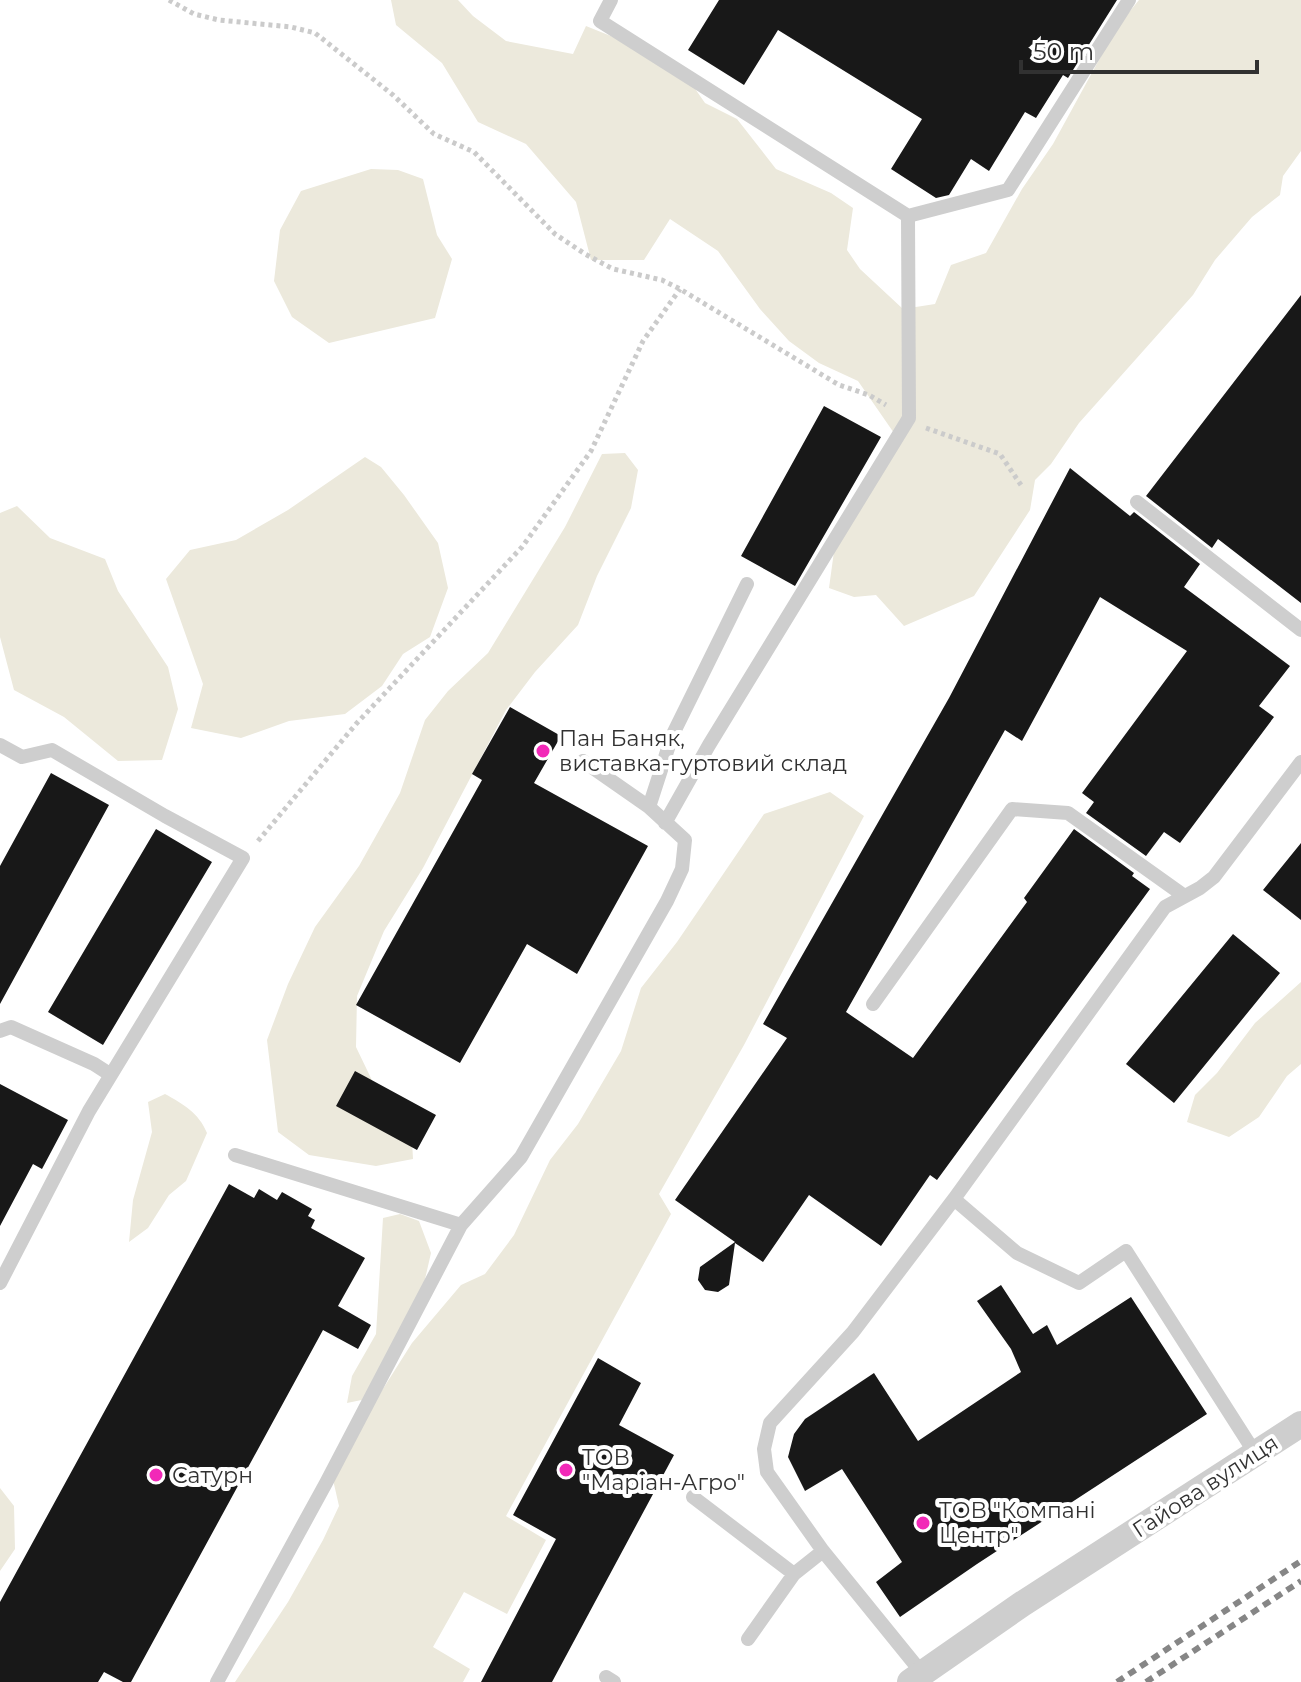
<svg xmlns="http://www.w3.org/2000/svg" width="1301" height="1682" viewBox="0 0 1301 1682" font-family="Montserrat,sans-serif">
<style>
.green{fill:#ece9dc}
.building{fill:#181818}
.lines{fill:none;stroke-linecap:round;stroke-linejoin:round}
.path{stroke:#cbcbcb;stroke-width:5;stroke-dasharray:4 4;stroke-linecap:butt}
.lane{stroke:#cecece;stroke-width:14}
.street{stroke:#cecece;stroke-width:26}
.rail{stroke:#868686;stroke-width:6;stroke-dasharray:8 6;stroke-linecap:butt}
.poi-dot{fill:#f229b8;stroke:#fff;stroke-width:3}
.labels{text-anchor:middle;stroke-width:8;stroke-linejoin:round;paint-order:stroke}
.poi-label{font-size:22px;fill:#313131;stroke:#fff;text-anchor:start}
.street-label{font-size:22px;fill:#313131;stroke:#fff}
</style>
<rect width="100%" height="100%" fill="#fff"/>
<path class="green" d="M391 0H458L473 16 506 41 573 54 586 26 638 47 682 70 705 103 737 119 776 169 831 193 853 208 847 250 860 269 903 309 935 304 951 265 986 253 1022 189 1053 144 1117 27 1139 0H1301V151L1283 176 1280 195 1252 217 1215 260 1193 295 1079 423 1051 464 1035 480 1030 510 974 596 904 626 876 595 854 597 829 588 835 544 896 436 858 381 819 363 789 341 760 309 718 251 670 219 644 260H591L576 202 526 144 478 122 442 63 396 25Z
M371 169 398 170 423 179 437 235 452 259 435 318 329 343 292 317 274 281 280 230 301 191Z
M625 453 638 470 631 508 597 576 578 625 535 672 506 710 423 868 384 931 357 996 356 1047 380 1097 411 1123 413 1159 376 1166 309 1155 278 1132 267 1040 288 984 315 927 359 866 400 793 425 720 448 691 488 653 565 527 602 454Z
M365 457 381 467 404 495 438 543 448 588 430 637 403 654 382 686 345 714 289 721 241 738 191 728 203 684 166 579 190 550 236 540 288 510Z
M17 506 50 538 105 559 118 591 168 667 178 709 162 760 118 761 64 717 14 690 0 637V513Z
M830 792 864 816 744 1045 659 1194 671 1214 506 1516 546 1540 507 1614 464 1592 433 1647 470 1669 463 1682H235L288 1602 323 1540 339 1506 331 1471 412 1343 461 1285 485 1274 514 1235 550 1160 578 1124 621 1051 641 988 677 942 764 814Z
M1301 982V1064L1287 1076 1259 1117 1229 1137 1187 1122 1195 1095 1217 1073 1255 1023Z
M165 1094C183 1104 199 1113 207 1133L186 1181 169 1195 148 1228 129 1242 133 1200 152 1132 148 1102Z
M400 1214 419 1221 431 1253 417 1314 376 1397 347 1403 352 1376 376 1334 383 1218Z
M0 1488 14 1506 15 1549 0 1571Z"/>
<path class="building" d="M719 0H1117L1068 78 1063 75 1036 118 1025 112 989 171 971 159 949 195 936 198 891 169 922 119 778 30 744 85 688 50Z
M1301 295V603L1218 539 1212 548 1146 496Z
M824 406 881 437 795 586 741 556Z
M1070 468 1130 516 1134 512 1200 564 1184 587 1290 666 1259 706 1274 717 1180 843 1164 832 1146 856 1086 813 1094 802 1082 793 1187 651 1100 597 1022 741 1005 730 846 1012 913 1058 1027 902 1024 898 1074 829 1134 873 1132 876 1150 889 937 1180 930 1175 881 1246 809 1195 763 1262 735 1243 729 1285 718 1292 705 1290 698 1280 700 1267 735 1242 675 1200 787 1038 763 1024 949 698Z
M510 707 561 736 534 783 648 846 577 974 527 944 460 1063 356 1005 482 780 472 774Z
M51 773 109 805 0 1004V866Z
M156 829 212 862 103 1045 48 1012Z
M1301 843V920L1263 890Z
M1233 934 1280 973 1174 1103 1126 1064Z
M355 1071 436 1115 417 1150 336 1106Z
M0 1084 68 1120 42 1169 33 1164 0 1226Z
M229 1184 254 1198 259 1189 277 1200 282 1192 312 1209 308 1216 315 1220 311 1228 365 1258 338 1306 371 1325 358 1349 323 1330 131 1682H123L104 1672 98 1682H0V1602Z
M1001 1285 1033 1334 1047 1325 1057 1345 1131 1297 1207 1414 977 1564 900 1617 876 1582 902 1562 842 1469 805 1491 788 1457 794 1434 805 1419 874 1373 918 1441 1021 1372 1011 1349 977 1301Z
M598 1358 641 1383 619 1425 674 1455 552 1682H481L556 1539 513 1515Z"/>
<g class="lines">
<path class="path" d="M169 0 194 14 219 20 291 27 315 33 393 95 434 134 474 152 555 234 585 254 613 269 662 280 680 289 839 385 869 395 886 405
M926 428 1000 454 1021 485
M258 841 356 724 522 547 591 451 643 341 680 289"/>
<path class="lane" d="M611 0 600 21 908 216 1008 190 1129 0
M1137 502 1301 630
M0 745 22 757 52 750 165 816 243 858 89 1111 0 1283
M649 807 672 736 747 584
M665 823 709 745 909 418 908 216
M873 1004 1012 809 1068 813 1183 895
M0 1031 11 1027 94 1064 111 1075
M235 1155 461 1225
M954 1199 1017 1253 1079 1283 1126 1251 1255 1453
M693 1497 794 1574
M748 1639 794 1574 823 1551
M922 1673 823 1551 767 1472 764 1449 770 1423 853 1332 954 1199 1165 907 1200 888 1214 877 1301 762
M606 1677 614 1682
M217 1682 326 1483 461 1225 521 1157 667 901 682 869 685 840 649 807 583 761"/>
<path class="street" d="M910 1682 1022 1604 1301 1424"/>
<path class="rail" d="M1117 1682 1301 1561
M1146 1682 1301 1581"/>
</g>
<g class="poi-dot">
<circle cx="543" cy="751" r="8"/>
<circle cx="566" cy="1470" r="8"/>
<circle cx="156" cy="1475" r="8"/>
<circle cx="923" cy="1523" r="8"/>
</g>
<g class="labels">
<g class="poi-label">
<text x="559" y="746">Пан Баняк,<tspan x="559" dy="25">виставка-гуртовий склад</tspan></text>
<text x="582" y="1465">ТОВ<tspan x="582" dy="25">"Маріан-Агро"</tspan></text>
<text x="172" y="1483">Сатурн</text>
<text x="939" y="1518">ТОВ "Компані<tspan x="939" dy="25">Центр"</tspan></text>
</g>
<g class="street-label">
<text transform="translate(1205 1486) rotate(-33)" y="8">Гайова вулиця</text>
</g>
</g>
<path d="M1021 60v12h236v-12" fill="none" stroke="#313131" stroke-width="4"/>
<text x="1033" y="60" font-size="24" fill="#313131" stroke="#ffffff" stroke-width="6" paint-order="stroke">50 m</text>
</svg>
